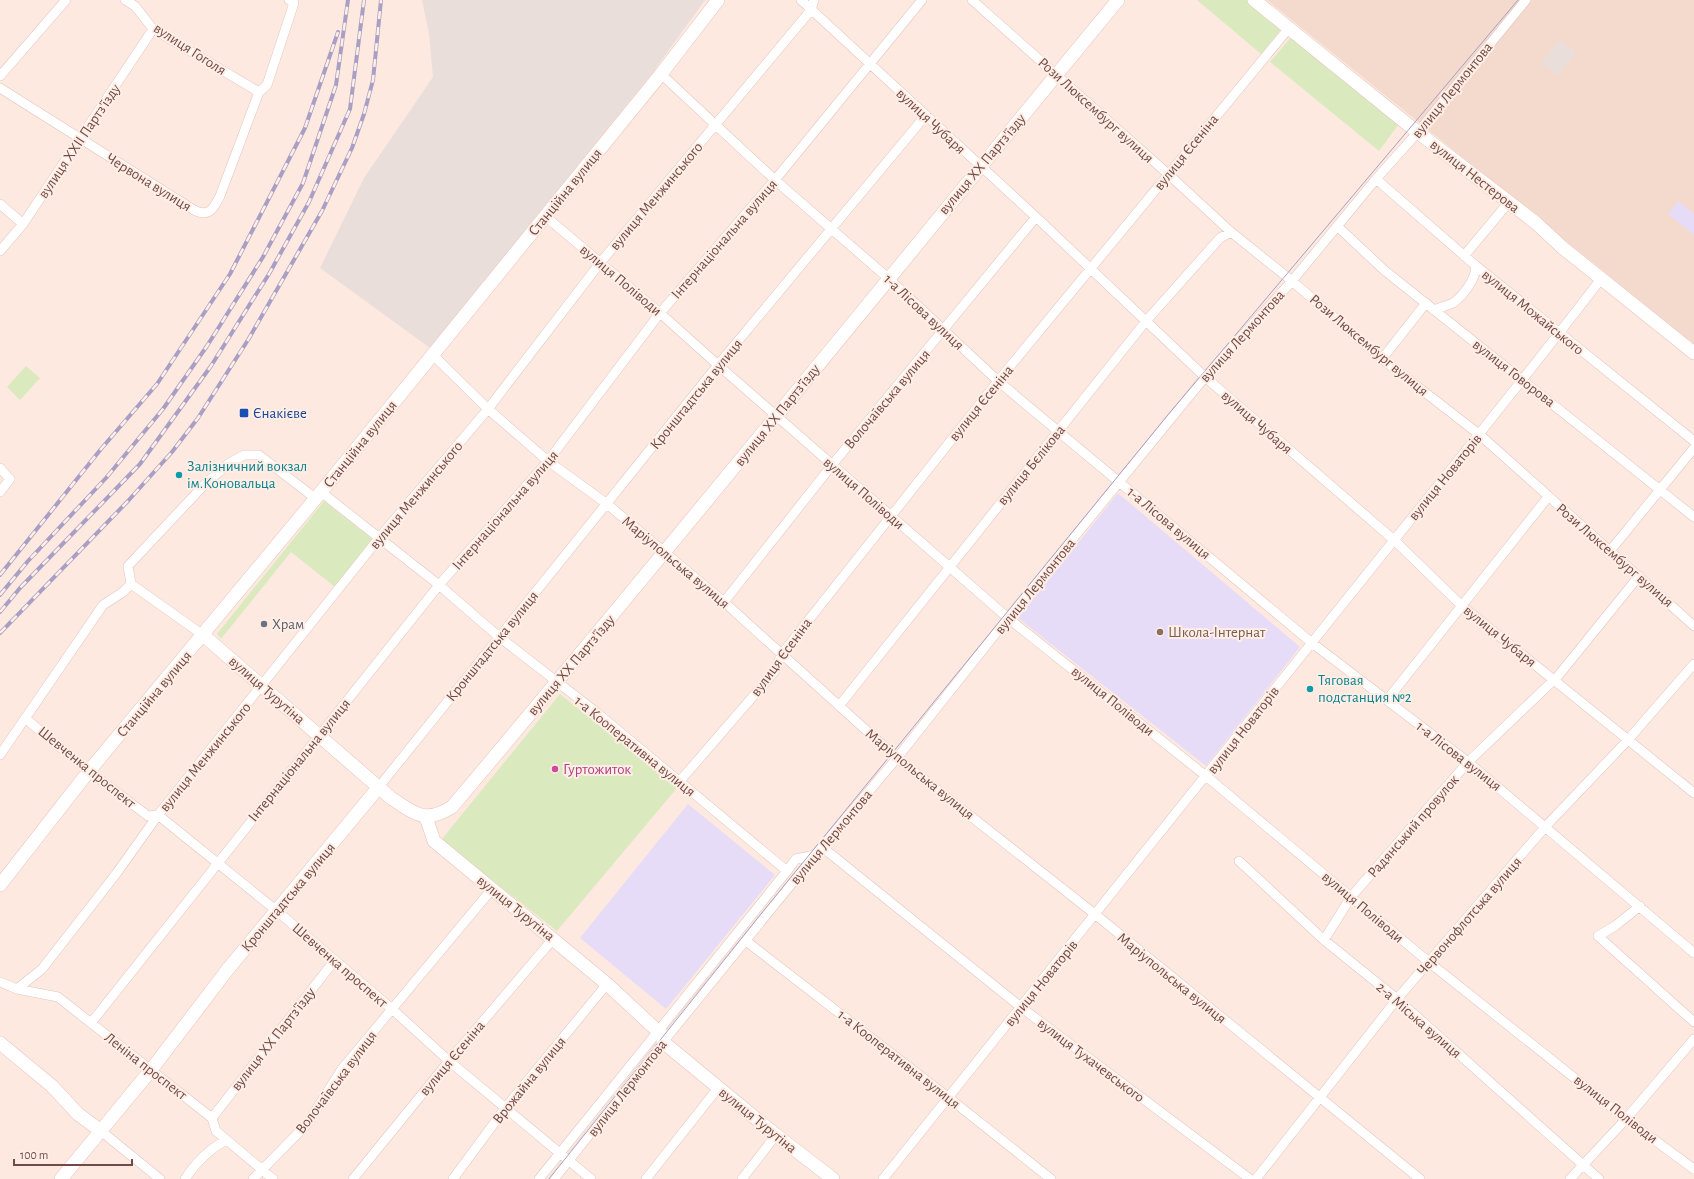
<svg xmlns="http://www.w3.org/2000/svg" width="1694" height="1179" viewBox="0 0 1694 1179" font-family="'Alegreya Sans',sans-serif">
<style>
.residential{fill:#f4d9cd}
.industrial{fill:#eadedb}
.education{fill:#e7dcf8}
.green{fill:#dbeabe}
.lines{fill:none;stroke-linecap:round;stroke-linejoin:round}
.street-casing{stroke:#e2c5be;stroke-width:10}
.secondary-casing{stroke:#e8c4bb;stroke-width:14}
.street{stroke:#fff;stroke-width:9}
.secondary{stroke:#fff;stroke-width:13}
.tram{stroke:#a99fc5;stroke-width:1}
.rail-casing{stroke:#a99fc5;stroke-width:4}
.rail{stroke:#ffeee5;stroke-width:2.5;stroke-dasharray:8;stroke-linecap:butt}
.transit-dot{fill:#1a4fb4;stroke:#ffeee5;stroke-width:1.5}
.culture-dot{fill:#0f9aa8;stroke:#ffeee5;stroke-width:1.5}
.worship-dot{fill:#6b7280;stroke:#ffeee5;stroke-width:1.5}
.education-dot{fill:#8d6e63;stroke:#ffeee5;stroke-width:1.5}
.hotel-dot{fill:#d1479c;stroke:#ffeee5;stroke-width:1.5}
.labels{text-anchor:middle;stroke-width:4;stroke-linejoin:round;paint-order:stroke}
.street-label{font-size:15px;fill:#734b46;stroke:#ffeee5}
.transit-label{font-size:15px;fill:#164399;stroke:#ffeee5;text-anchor:start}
.culture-label{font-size:15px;fill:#0d838f;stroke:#ffeee5;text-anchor:start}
.worship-label{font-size:15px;fill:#5b616d;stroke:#ffeee5;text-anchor:start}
.education-label{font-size:15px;fill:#785e54;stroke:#ffeee5;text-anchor:start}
.hotel-label{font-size:15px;fill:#b23c85;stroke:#ffeee5;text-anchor:start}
</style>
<rect width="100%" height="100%" fill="#fde9df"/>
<path class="residential" d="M1267 0H1694V344Z"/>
<path class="industrial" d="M422 0H705L653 72 430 348 320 268 364 178 433 77 429 34Z
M1560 40 1576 53 1558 76 1541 63Z"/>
<path class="education" d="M1678 201 1694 214V235L1668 214Z
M1118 493 1300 647 1206 766 1018 618Z
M688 804 775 875 666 1009 580 938Z"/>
<path class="green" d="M1197 0H1248L1282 28 1261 54Z
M1292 36 1399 124 1379 151 1270 62Z
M26 366 40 378 20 400 7 387Z
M324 501 373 539 335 587 291 552 221 639 217 634Z
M560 694 677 788 557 931 441 840Z"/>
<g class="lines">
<defs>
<path id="street" d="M125 0 135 6 153 29 259 92
M801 0 1036 217 1205 377 1394 540 1462 606 1694 793
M972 0 1168 174 1231 232 1292 281 1382 359 1480 435 1694 626
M661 74 775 180 888 278 998 381 1312 643 1468 762 1694 953
M0 76 66 0
M0 88 194 210C209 218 214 208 220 196L259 92 267 85 294 3 289 0
M1376 179 1475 265 1694 441
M0 204 23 224
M545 216 660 313 718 365 1008 618 1206 776 1430 963 1626 1119 1694 1169
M1337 226 1384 270 1694 517
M0 251 23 224 153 29
M1464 256 1509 202
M1434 310C1440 307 1447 306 1453 303 1463 296 1478 277 1475 265
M433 355 488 409 548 461 607 504 724 602 897 758 1096 915 1420 1179
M1382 359 1426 303
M0 468 10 479 0 492
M321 492 439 585 498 636 596 712 787 871 796 859 815 855
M1610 551 1694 448
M131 584 203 635
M724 602 832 465 1036 217
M1387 700 1548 497
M839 706 1146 321 1220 238 1231 232
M26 719 89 771 148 816 158 815 277 911 392 1009 449 1061 591 1179
M0 755 103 605 123 592 131 584 128 566 205 484 228 464 244 455H259L315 498
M679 782 775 671 781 655 998 381 1289 28
M378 788 718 365 926 115
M822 847 1022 1008 1250 1179
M1239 861 1324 940 1397 999 1599 1179
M1640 906 1615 926 1598 936 1694 1022
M1324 940 1351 897 1468 762 1558 676 1639 576
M746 941 949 1098 1051 1179
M0 982 17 989 58 997 212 1118 216 1131 273 1179
M17 989 42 969 116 874 158 815 379 538 488 409 600 263 811 10 814 0
M91 1023 439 585 548 461 660 313 775 180 922 0
M212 1118 334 961
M101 1131 160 1179
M185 1179C196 1162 208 1150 226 1140
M253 1179 307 1124 342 1069 492 889
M353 1179 449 1061 553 939
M453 1179 506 1107 607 984
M539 1179 787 871
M554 1179 663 1042 815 855 897 758 1008 618 1205 377 1292 281 1376 179 1418 132 1526 0
M646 1179 718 1088
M742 1179 776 1135
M883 1179C1036 990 1187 800 1338 610 1426 500 1515 391 1601 279
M1256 1179 1397 999 1546 826 1627 741 1694 664
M1570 1179 1626 1119 1694 1039"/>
<path id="secondary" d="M1254 0 1411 127 1536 223 1563 248 1694 353
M203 635 391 798C416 814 424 824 452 807 677 540 896 269 1118 0
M426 817 434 841 607 984 663 1036V1042L776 1135 833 1179
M0 885 89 771 321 492 661 74 718 0
M0 1043 52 1086 78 1114 101 1131
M61 1179 151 1070 228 969 378 788"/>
</defs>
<use href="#street" class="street-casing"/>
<use href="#secondary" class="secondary-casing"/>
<use href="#street" class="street"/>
<use href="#secondary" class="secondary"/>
<path class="tram" d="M549 1179 761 914 1167 416 1518 0"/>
<defs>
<path id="rail" d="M0 575 101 449 157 384 230 274 305 128 338 32
M0 595 28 561 106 478 163 409 207 346 263 257 303 183 336 85 348 0
M0 612 20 588 140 464 211 366 269 274 309 202 350 109 364 0
M0 633 128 501 172 452 198 418 248 340 322 211 352 148 364 114 373 80 381 0"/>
</defs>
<use href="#rail" class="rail-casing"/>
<use href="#rail" class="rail"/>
</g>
<rect class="transit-dot" x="239" y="408" width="10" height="10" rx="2"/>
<g class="culture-dot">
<circle cx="179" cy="475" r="4"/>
<circle cx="1310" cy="689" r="4"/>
</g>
<circle class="worship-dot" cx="264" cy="624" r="4"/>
<circle class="education-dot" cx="1160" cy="632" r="4"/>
<circle class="hotel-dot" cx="555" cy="769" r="4"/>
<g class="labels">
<g class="street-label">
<text transform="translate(190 49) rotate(33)" y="5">вулиця Гоголя</text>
<text transform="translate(1452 90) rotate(-51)" y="5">вулиця Лермонтова</text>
<text transform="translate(1096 110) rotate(42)" y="5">Рози Люксембург вулиця</text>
<text transform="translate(931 121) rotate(43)" y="5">вулиця Чубаря</text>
<text transform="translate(79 141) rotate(-56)" y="5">вулиця XXII Партз'їзду</text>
<text transform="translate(1186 152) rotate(-51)" y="5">вулиця Єсеніна</text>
<text transform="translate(982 164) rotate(-50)" y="5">вулиця XX Партз'їзду</text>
<text transform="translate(1475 176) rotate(38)" y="5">вулиця Нестерова</text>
<text transform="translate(149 182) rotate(32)" y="5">Червона вулиця</text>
<text transform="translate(565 192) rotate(-51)" y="5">Станційна вулиця</text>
<text transform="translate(656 196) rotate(-50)" y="5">вулиця Менжинського</text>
<text transform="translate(724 239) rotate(-49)" y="5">Інтернаціональна вулиця</text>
<text transform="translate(621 280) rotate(40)" y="5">вулиця Поліводи</text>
<text transform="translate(924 312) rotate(43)" y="5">1-а Лісова вулиця</text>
<text transform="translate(1533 312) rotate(39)" y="5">вулиця Можайського</text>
<text transform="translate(1242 336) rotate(-48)" y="5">вулиця Лермонтова</text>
<text transform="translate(1369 345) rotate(40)" y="5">Рози Люксембург вулиця</text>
<text transform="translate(1514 373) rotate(38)" y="5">вулиця Говорова</text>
<text transform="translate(696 394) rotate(-51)" y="5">Кронштадтська вулиця</text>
<text transform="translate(887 399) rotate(-50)" y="5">Волочаївська вулиця</text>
<text transform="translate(981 403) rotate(-51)" y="5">вулиця Єсеніна</text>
<text transform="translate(777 415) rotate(-51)" y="5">вулиця XX Партз'їзду</text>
<text transform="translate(1257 422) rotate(41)" y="5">вулиця Чубаря</text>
<text transform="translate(360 444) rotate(-51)" y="5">Станційна вулиця</text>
<text transform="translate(1031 465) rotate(-51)" y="5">вулиця Бєлікова</text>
<text transform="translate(1445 477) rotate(-51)" y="5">вулиця Новаторів</text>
<text transform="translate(864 493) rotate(41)" y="5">вулиця Поліводи</text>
<text transform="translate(416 495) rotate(-50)" y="5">вулиця Менжинського</text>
<text transform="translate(505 510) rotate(-49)" y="5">Інтернаціональна вулиця</text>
<text transform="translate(1169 523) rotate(40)" y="5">1-а Лісова вулиця</text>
<text transform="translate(1615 555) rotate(41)" y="5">Рози Люксембург вулиця</text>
<text transform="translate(676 562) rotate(40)" y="5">Маріупольська вулиця</text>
<text transform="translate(1035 586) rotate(-51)" y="5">вулиця Лермонтова</text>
<text transform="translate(1500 636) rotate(39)" y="5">вулиця Чубаря</text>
<text transform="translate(492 646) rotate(-51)" y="5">Кронштадтська вулиця</text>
<text transform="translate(781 657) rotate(-54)" y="5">вулиця Єсеніна</text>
<text transform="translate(571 665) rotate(-50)" y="5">вулиця XX Партз'їзду</text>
<text transform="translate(267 690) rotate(41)" y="5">вулиця Турутіна</text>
<text transform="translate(154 694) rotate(-50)" y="5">Станційна вулиця</text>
<text transform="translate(1113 701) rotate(39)" y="5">вулиця Поліводи</text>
<text transform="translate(1243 730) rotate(-52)" y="5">вулиця Новаторів</text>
<text transform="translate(635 746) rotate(39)" y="5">1-а Кооперативна вулиця</text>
<text transform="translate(1459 756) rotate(38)" y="5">1-а Лісова вулиця</text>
<text transform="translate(205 757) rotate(-51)" y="5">вулиця Менжинського</text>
<text transform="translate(299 760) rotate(-51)" y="5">Інтернаціональна вулиця</text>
<text transform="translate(87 767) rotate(39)" y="5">Шевченка проспект</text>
<text transform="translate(920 774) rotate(39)" y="5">Маріупольська вулиця</text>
<text transform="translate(1413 826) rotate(-49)" y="5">Радянський провулок</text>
<text transform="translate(831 837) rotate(-50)" y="5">вулиця Лермонтова</text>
<text transform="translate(288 897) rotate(-50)" y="5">Кронштадтська вулиця</text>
<text transform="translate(1363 907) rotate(40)" y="5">вулиця Поліводи</text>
<text transform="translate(516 908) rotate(39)" y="5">вулиця Турутіна</text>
<text transform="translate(1469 916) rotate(-49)" y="5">Червонофлотська вулиця</text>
<text transform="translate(340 965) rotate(41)" y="5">Шевченка проспект</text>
<text transform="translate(1172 978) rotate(39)" y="5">Маріупольська вулиця</text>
<text transform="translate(1041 983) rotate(-51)" y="5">вулиця Новаторів</text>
<text transform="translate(1419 1020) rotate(41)" y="5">2-а Міська вулиця</text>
<text transform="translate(273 1039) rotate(-52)" y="5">вулиця XX Партз'їзду</text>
<text transform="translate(452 1058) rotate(-50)" y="5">вулиця Єсеніна</text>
<text transform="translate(899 1059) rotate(38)" y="5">1-а Кооперативна вулиця</text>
<text transform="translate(1091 1060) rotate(37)" y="5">вулиця Тухачевського</text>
<text transform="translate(146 1066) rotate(38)" y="5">Леніна проспект</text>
<text transform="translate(529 1080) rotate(-51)" y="5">Врожайна вулиця</text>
<text transform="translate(336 1082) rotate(-53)" y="5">Волочаївська вулиця</text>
<text transform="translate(627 1088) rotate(-52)" y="5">вулиця Лермонтова</text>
<text transform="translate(1616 1109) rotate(38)" y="5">вулиця Поліводи</text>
<text transform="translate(758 1120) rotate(39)" y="5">вулиця Турутіна</text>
</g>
<g class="transit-label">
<text x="253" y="418">Єнакієве</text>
</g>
<g class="culture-label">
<text x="187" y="471">Залізничний вокзал<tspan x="187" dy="17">ім.Коновальца</tspan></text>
<text x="1318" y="685">Тяговая<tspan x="1318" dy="17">подстанция №2</tspan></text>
</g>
<g class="worship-label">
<text x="272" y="629">Храм</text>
</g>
<g class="education-label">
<text x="1168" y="637">Школа-Інтернат</text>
</g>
<g class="hotel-label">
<text x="563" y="774">Гуртожиток</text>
</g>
</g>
<path d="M14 1159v6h118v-6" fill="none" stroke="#734b46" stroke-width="2"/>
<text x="20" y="1159" font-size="12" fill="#734b46" stroke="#ffeee5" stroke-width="3" paint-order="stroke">100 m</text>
</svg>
